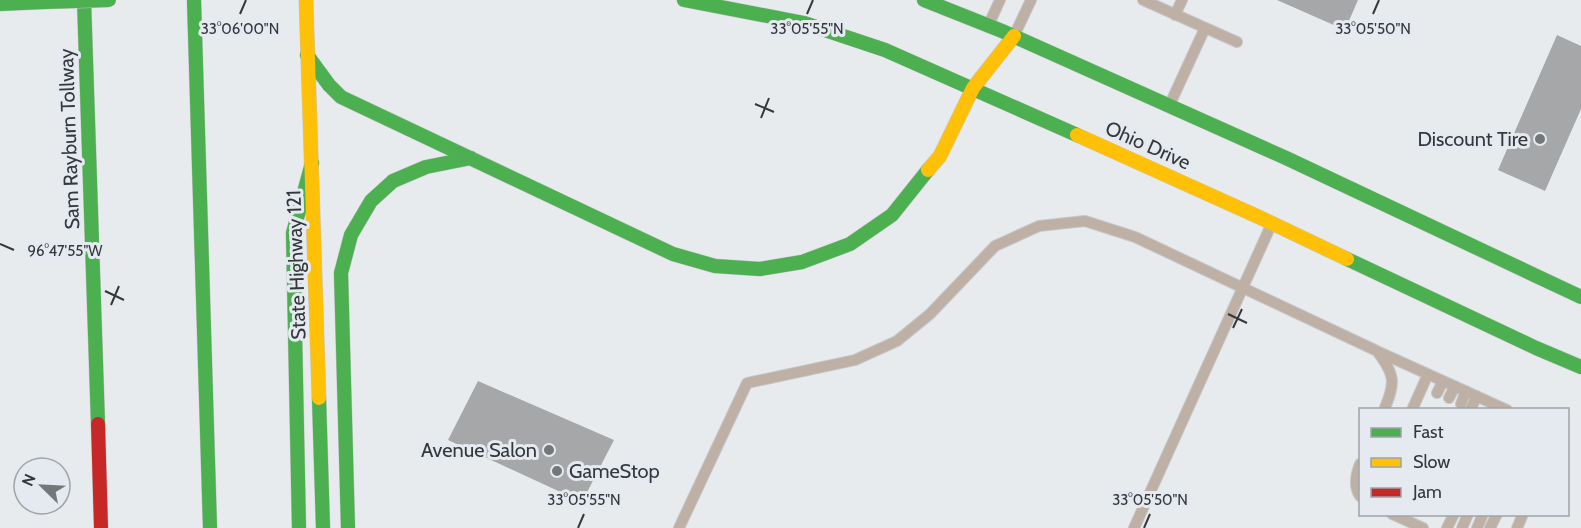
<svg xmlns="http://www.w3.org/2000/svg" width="1581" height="528" viewBox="0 0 1581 528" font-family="Cabin,sans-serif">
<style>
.building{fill:#a6a7a9}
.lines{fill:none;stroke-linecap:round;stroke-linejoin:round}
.lane-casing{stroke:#c5c7c9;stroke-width:12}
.fast-casing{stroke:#c5c7c9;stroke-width:15}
.slow-casing{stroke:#c5c7c9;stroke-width:15}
.jam-casing{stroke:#c5c7c9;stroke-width:15}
.lane{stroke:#beb0a5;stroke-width:10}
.fast{stroke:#4caf50;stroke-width:14}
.slow{stroke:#ffc107;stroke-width:14}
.jam{stroke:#c62828;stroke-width:14}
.fast-bridge-casing{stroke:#c5c7c9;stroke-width:15;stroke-linecap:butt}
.fast-bridge{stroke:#4caf50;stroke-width:14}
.ticks{fill:none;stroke:#35383a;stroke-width:2}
.poi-dot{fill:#747779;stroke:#e5eaf1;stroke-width:2}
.labels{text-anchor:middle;stroke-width:6;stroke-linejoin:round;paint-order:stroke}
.street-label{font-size:20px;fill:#35383a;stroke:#e5eaf1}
.poi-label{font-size:20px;fill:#35383a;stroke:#e5eaf1;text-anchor:end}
.ticks-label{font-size:15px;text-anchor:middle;fill:#35383a;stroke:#e5eaf1;stroke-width:6;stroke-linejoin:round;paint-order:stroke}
</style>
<rect width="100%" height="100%" fill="#e8ebee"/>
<path class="building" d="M1277 0H1358L1345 30Z
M1557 35 1581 46V109L1545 191 1498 170Z
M478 381 614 440 582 502 448 440Z"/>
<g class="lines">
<defs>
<path id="lane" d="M1143 0 1237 42
M1175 15 1182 0
M989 24 1000 0
M1014 36 1031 0
M1170 104 1205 28
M1379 352 1507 410
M1437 393 1443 381
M1449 398 1455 386
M1461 404 1466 391
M1471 408 1477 396
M1412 410 1428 374
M1360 464C1356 474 1353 486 1360 496
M1392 514 1423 528
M679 528 747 383 855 360 897 341 930 314 995 246 1039 226 1085 221 1135 237 1377 351C1395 375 1396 382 1384 410
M1134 528 1272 223
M1447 528 1454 514
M1462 528 1468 514
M1477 528 1483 514
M1490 528 1497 514
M1517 528 1523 514"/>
<path id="fast" d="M84 0 98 424
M194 0 210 528
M684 0 804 23 885 50 1077 135
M924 0 1002 31 1286 158 1581 297
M0 4 44 2
M307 55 329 85 341 97 673 254 715 266 760 269 802 262 850 244 892 215 928 170
M1347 259 1536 348 1581 367
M319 398 323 528
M299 528 293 233 312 163
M348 528 341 273 351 235 371 201 393 181 426 167 471 158"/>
<path id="slow" d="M306 0 319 398
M1077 135 1261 218 1347 259
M928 170 940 156 973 88 1014 36"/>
<path id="jam" d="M98 424 101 528"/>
</defs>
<use href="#lane" class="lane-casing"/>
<use href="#fast" class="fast-casing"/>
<use href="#slow" class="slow-casing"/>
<use href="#jam" class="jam-casing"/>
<use href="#lane" class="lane"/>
<use href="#fast" class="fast"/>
<use href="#slow" class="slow"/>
<use href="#jam" class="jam"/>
<defs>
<path id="fast-bridge" d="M44 2 109 0"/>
</defs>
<use href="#fast-bridge" class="fast-bridge-casing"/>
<use href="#fast-bridge" class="fast-bridge"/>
</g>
<path class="ticks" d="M240 14 246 0M807 14 813 0M1373 14 1379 0M755 104 774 112M761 118 769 98M0 244 14 250M105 291 124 300M111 305 119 286M1228 314 1247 323M1233 328 1242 309M578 528 584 514M1144 528 1150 514"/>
<g class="poi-dot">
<circle cx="1540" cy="139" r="6"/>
<circle cx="549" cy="450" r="6"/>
<circle cx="557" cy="471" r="6"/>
</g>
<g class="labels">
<g class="street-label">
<text transform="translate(69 139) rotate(-92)" y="7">Sam Rayburn Tollway</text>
<text transform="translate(1148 145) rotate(24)" y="7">Ohio Drive</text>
<text transform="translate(296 265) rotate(-92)" y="7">State Highway 121</text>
</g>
<g class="poi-label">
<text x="1528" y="146">Discount Tire</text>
<text x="537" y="457">Avenue Salon</text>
<text x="569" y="478" text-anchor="start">GameStop</text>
</g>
</g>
<g class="ticks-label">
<text x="240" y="34">33°06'00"N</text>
<text x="807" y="34">33°05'55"N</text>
<text x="1373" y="34">33°05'50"N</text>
<text x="65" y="256">96°47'55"W</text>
<text x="584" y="505">33°05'55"N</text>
<text x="1150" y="505">33°05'50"N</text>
</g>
<rect x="1359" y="408" width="210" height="108" fill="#e5eaf1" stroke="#9fa3a8" stroke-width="1.5"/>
<rect x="1371" y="428" width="30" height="9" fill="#4caf50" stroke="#9fa3a8" stroke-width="1.5"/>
<text x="1413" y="438" font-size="18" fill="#35383a">Fast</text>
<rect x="1371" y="458" width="30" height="9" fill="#ffc107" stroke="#9fa3a8" stroke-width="1.5"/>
<text x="1413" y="468" font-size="18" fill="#35383a">Slow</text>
<rect x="1371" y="488" width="30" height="9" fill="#c62828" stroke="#9fa3a8" stroke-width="1.5"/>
<text x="1413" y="498" font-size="18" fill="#35383a">Jam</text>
<g transform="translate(42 486) rotate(294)"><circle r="28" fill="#e5eaf1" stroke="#9fa3a8" stroke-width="1.5"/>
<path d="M0-4.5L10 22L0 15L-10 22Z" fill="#747779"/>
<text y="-9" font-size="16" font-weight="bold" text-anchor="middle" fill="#35383a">N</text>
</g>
</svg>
